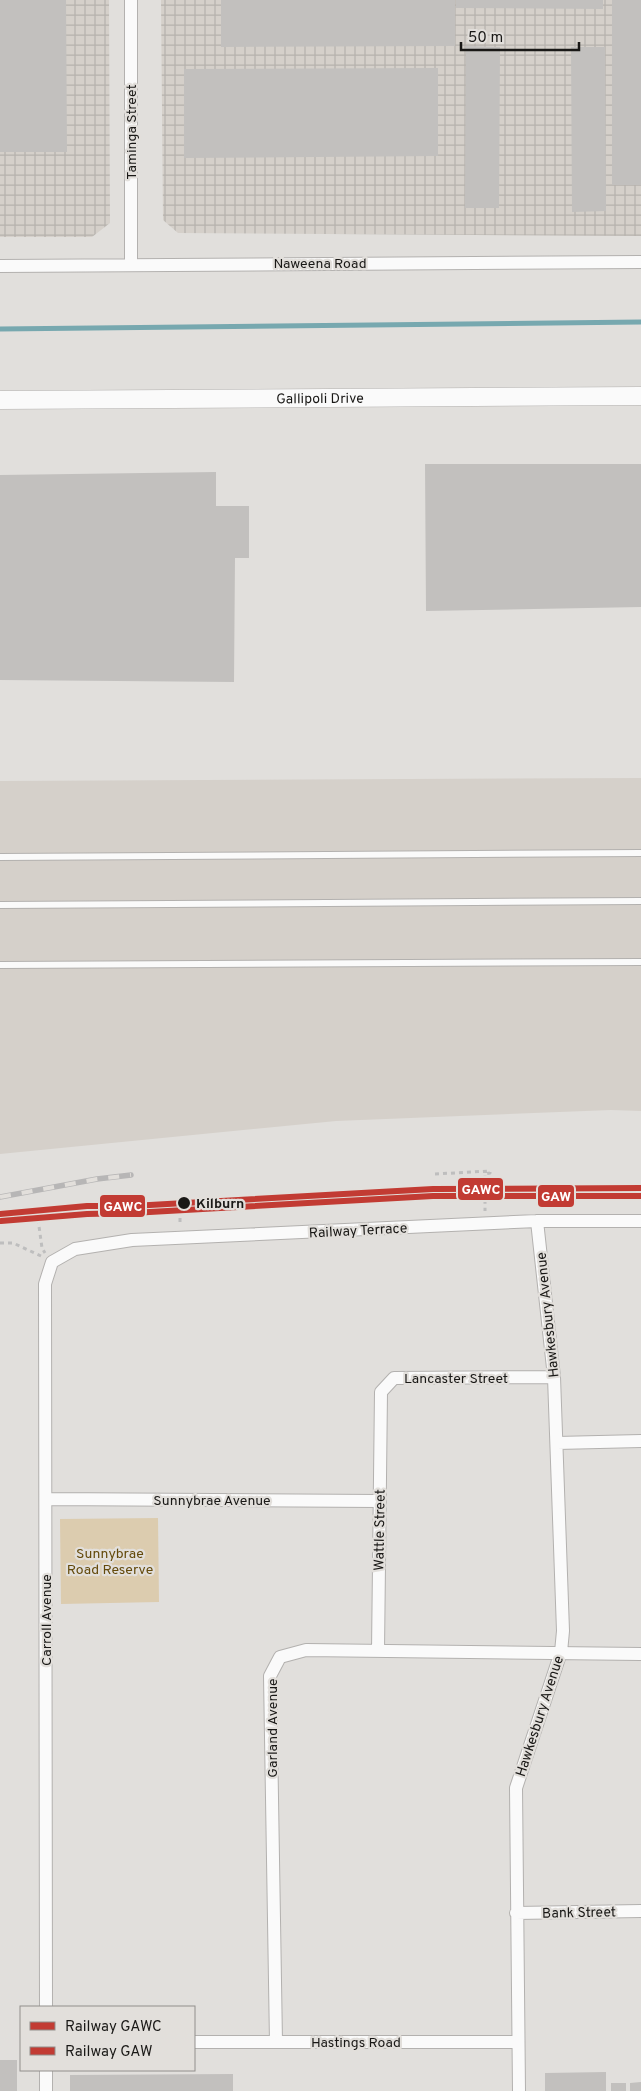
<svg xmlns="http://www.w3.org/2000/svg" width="641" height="2091" viewBox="0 0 641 2091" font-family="Overpass,sans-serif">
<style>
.built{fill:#d5d0ca}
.industrial{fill:url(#industrial-grid)}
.park{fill:#dcccaf}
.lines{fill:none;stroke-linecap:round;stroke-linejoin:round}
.stream{stroke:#77a8af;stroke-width:5}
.building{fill:#c2c0be}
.lane-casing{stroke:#b3b1af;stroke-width:8}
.street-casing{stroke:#b3b1af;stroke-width:14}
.secondary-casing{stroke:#b3b1af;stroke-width:19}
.path{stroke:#bebebe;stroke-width:3;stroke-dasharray:4 4;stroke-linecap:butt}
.lane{stroke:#fafafa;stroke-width:6}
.street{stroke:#fafafa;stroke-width:12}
.secondary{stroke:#fafafa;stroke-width:18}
.rail-casing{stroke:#b7b6b6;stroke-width:5.5}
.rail{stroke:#e2dfdb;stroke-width:4;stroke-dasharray:11;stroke-linecap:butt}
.rail-1-casing{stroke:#e2dfdb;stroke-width:10}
.rail-2-casing{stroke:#e2dfdb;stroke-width:10}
.rail-1{stroke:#c23b33;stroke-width:6}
.rail-2{stroke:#c23b33;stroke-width:6}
.stop-dot{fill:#191816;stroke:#e2dfdb;stroke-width:2}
.labels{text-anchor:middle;stroke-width:4.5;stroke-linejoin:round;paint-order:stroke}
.street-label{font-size:14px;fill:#191816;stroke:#e2dfdb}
.stop-label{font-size:14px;font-weight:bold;fill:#191816;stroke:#e2dfdb;text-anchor:start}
.park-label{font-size:14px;fill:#644a0b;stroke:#e2dfdb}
.line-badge{stroke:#e2dfdb;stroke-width:2}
.badge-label{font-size:14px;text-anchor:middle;font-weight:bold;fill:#fff}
</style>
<defs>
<pattern id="industrial-grid" width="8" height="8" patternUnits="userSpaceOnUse" patternTransform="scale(1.25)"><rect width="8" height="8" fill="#d5d0ca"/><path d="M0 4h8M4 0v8" fill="none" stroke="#b6b2ad"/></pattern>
</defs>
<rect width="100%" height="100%" fill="#e1dfdc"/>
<path class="built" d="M641 778V1111L611 1110 336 1121 0 1154V781Z"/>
<path class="industrial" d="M0 0H109L110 223 92 237H0Z
M161 0H641V236L178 233 163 220Z"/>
<path class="park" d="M158 1518 159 1602 61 1604 60 1519Z"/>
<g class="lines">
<path class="stream" d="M0 329 641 322"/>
</g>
<path class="building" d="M0 0H66L67 152H0Z
M221 0H455V46L221 47Z
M456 0H603V9L456 8Z
M612 0H641V185H612Z
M466 46 500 47 499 208H465Z
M571 47H605L606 211 572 212Z
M438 68V156L184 158V69Z
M425 464H641V607L426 611Z
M216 472V506H249V558H235L234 682 0 680V475Z
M0 2060H17V2091H0Z
M606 2072V2091H545V2073Z
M233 2074V2091H70V2075Z
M641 2082V2091H630V2083Z
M611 2083H626V2091H611Z"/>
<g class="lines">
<defs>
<path id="lane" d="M0 857 641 853
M0 905 641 901
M0 965 641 962"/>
<path id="street" d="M131 0V264
M0 266 641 262
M557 1443 641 1441
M46 1499 379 1501
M378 1651 381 1392 394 1378 554 1377
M516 1913 641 1911
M46 2007 45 1284 52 1262 75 1249 132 1240 537 1221H641
M194 2042H518
M276 2042 270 1676 280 1657 306 1650 641 1654
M46 2070V2091
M519 2091 516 1788 561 1652 563 1631 554 1377 537 1221"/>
<g id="secondary">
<path id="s1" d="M0 400 641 396"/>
</g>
</defs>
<use href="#lane" class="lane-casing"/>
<use href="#street" class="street-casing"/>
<use href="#secondary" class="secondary-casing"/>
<path class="path" d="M435 1174 490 1171V1173L485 1174V1211
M166 1209V1212L180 1211V1226
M38 1219 42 1248 45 1253
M0 1243H13L41 1256"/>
<use href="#lane" class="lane"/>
<use href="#street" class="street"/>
<use href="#secondary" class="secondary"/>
<defs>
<path id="rail" d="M0 1197 97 1179 131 1175"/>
</defs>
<use href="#rail" class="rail-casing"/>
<use href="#rail" class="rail"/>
<defs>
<path id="rail-1" d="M0 1214 87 1206H132L433 1189 641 1188"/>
<path id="rail-2" d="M1 1221 87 1214 132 1213 433 1196H641"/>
</defs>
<use href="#rail-1" class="rail-1-casing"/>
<use href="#rail-2" class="rail-2-casing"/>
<use href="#rail-1" class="rail-1"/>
<use href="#rail-2" class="rail-2"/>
</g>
<circle class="stop-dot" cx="184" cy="1203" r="7"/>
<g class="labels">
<g class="street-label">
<text transform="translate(131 132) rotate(-90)" y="5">Taminga Street</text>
<text x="320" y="268">Naweena Road</text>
<text dy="5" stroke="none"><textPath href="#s1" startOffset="320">Gallipoli Drive</textPath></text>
<text transform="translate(358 1230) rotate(-3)" y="5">Railway Terrace</text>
<text transform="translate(547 1315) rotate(-96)" y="5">Hawkesbury Avenue</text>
<text x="456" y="1383">Lancaster Street</text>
<text x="212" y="1505">Sunnybrae Avenue</text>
<text transform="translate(379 1530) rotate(-89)" y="5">Wattle Street</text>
<text transform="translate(46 1620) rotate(-90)" y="5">Carroll Avenue</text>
<text transform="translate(539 1716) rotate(-72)" y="5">Hawkesbury Avenue</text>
<text transform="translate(272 1728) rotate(-90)" y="5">Garland Avenue</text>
<text transform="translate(579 1912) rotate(-1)" y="5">Bank Street</text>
<text x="356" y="2047">Hastings Road</text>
</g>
<g class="stop-label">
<text x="196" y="1208">Kilburn</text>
</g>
<g class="park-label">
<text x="110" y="1558">Sunnybrae<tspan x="110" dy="16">Road Reserve</tspan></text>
</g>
</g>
<g class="line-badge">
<rect x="457" y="1177" width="47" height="24" rx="5" fill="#c23b33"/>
<rect x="537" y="1184" width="38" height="24" rx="5" fill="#c23b33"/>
<rect x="99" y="1194" width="47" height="24" rx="5" fill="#c23b33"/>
</g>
<g class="badge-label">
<text x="481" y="1194">GAWC</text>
<text x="556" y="1201">GAW</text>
<text x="123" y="1211">GAWC</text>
</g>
<rect x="20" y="2006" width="175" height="65" fill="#e2dfdb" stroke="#928f8c"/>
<rect x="30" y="2022" width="25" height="8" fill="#c23b33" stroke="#928f8c"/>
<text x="65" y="2031" font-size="15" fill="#191816">Railway GAWC</text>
<rect x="30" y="2047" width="25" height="8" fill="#c23b33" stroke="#928f8c"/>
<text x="65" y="2056" font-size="15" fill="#191816">Railway GAW</text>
<path d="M461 42v8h118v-8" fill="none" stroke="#191816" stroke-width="2.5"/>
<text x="468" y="42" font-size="15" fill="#191816" stroke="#e2dfdb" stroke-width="4" paint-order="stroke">50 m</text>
</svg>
